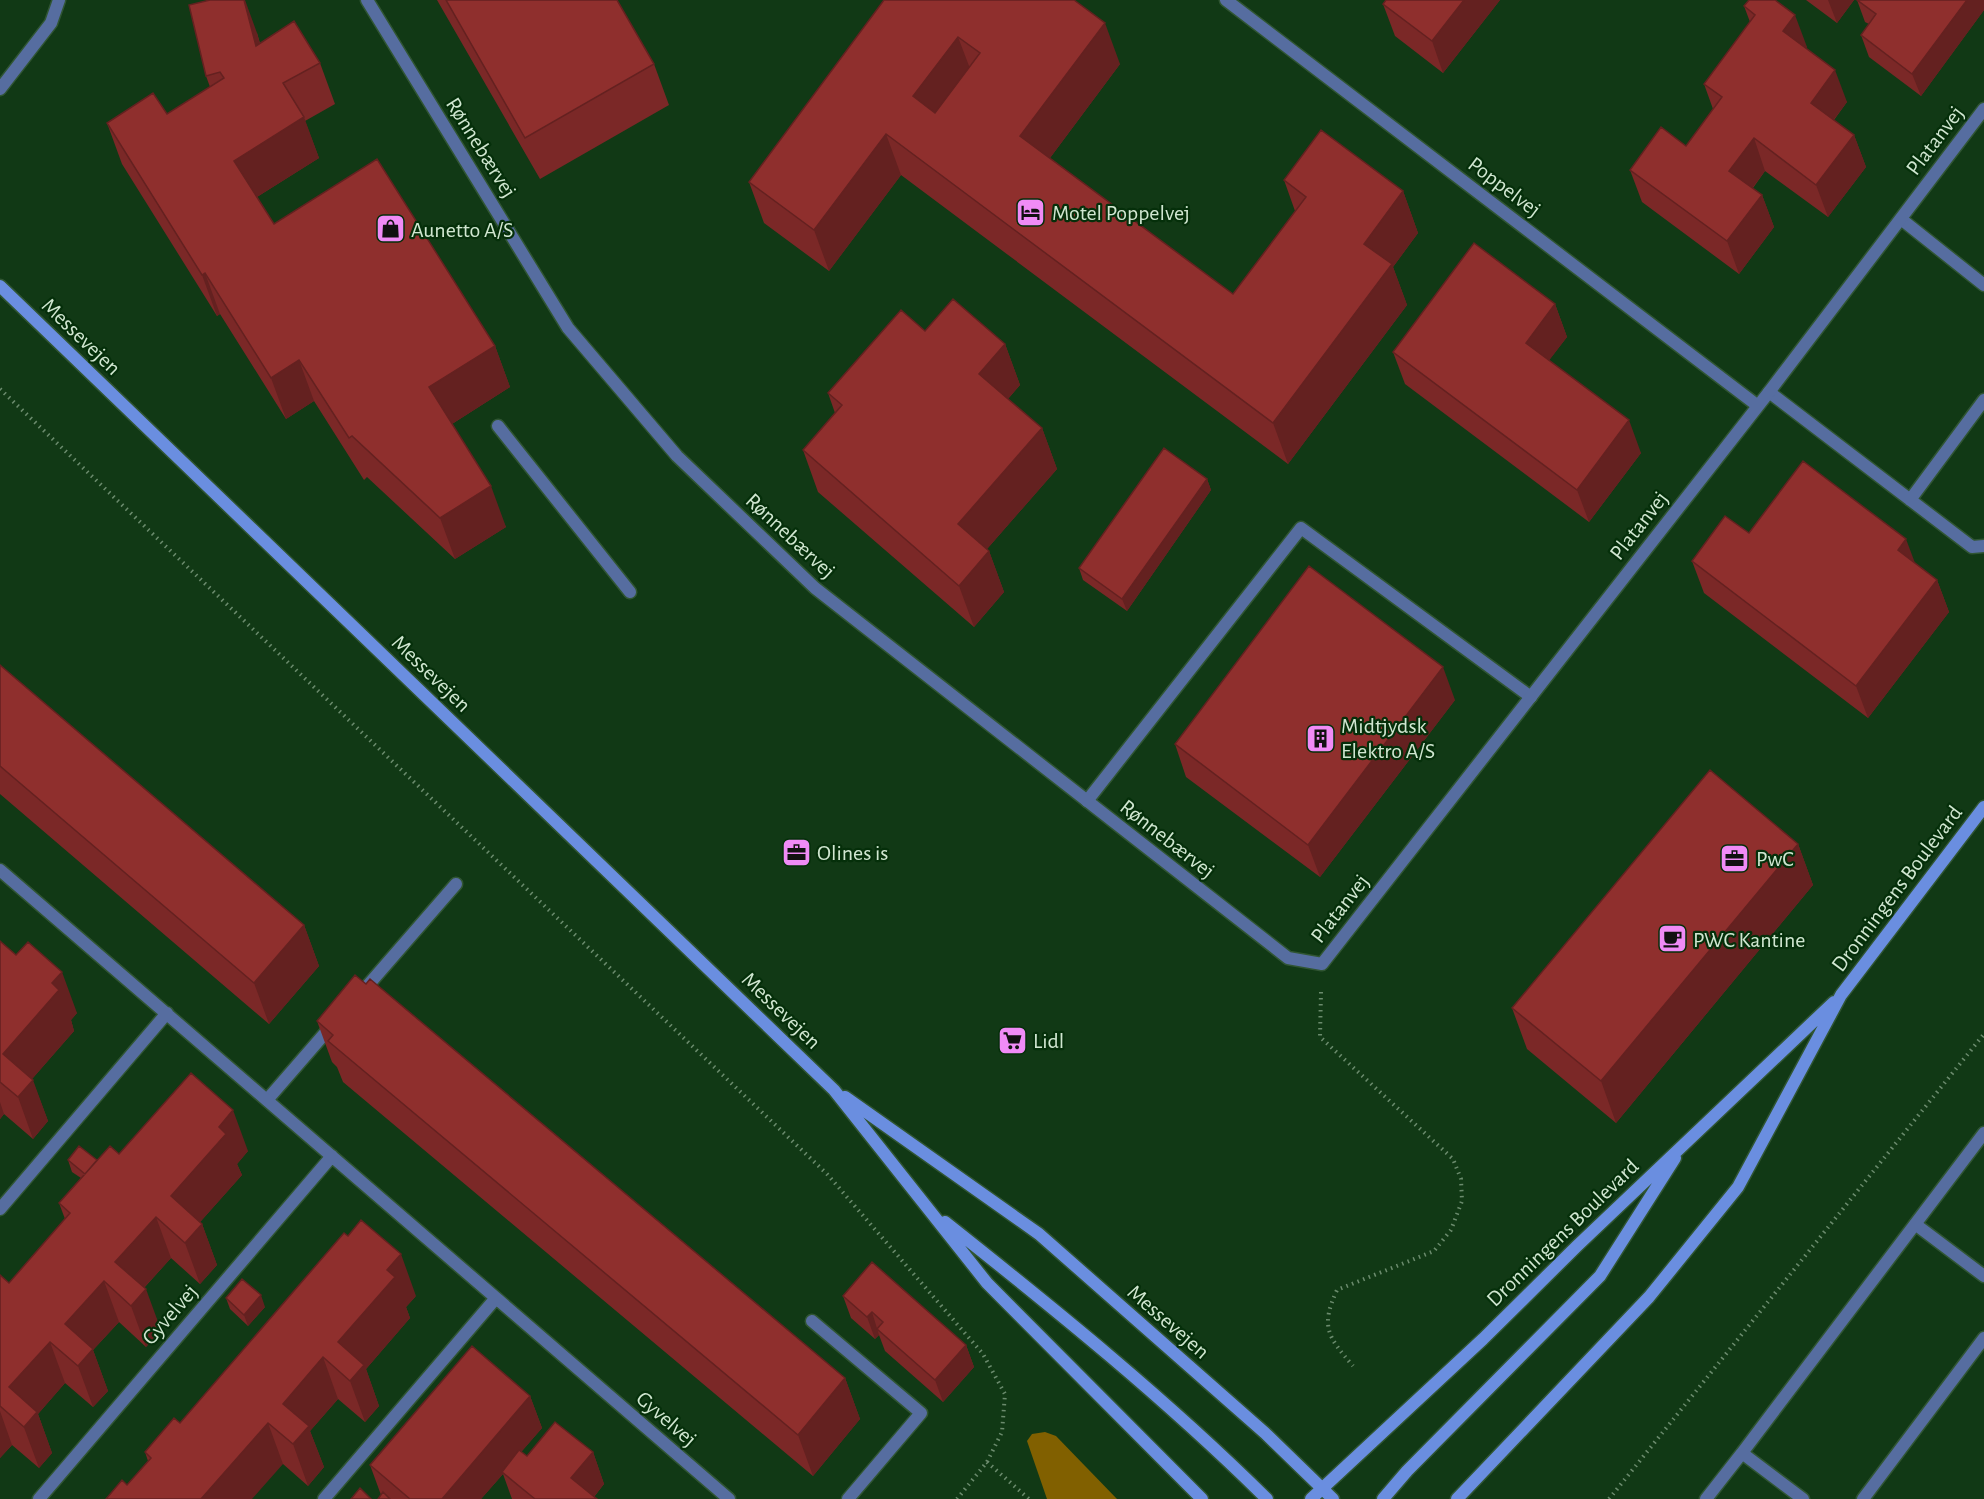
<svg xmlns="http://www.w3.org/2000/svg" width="1984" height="1499" viewBox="0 0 1984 1499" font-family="'Alegreya Sans',sans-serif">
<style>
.forest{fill:#816000}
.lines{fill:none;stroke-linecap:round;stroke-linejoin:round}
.lane-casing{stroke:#305533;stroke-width:15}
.street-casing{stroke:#305533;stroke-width:15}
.secondary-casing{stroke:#305533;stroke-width:15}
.path{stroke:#6b8b6d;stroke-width:4;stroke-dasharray:1.5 4.5;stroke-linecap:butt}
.lane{stroke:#566da0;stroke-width:12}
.street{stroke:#566da0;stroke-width:12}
.secondary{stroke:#6a8ee0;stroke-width:12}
.wall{fill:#7b2827}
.shaded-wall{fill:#642120}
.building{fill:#8f2f2d;stroke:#642120;stroke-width:1.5;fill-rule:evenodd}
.labels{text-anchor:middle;stroke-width:4.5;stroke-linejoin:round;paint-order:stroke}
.street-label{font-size:22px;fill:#d1e7d1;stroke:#052f0a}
.poi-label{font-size:22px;fill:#d1e7d1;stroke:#052f0a;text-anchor:start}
</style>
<rect width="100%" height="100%" fill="#113915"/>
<path class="forest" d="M1045 1432 1056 1436 1117 1499H1047L1027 1441 1032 1434Z"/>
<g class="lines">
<defs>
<path id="lane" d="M1901 219 1984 285
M1769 392 1972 547 1984 546
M498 426 630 592
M1910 500 1984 400
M1087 801 1301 528 1531 697
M363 991 456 884
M267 1100 333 1024
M1915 1224 1984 1276
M1706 1499 1742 1453
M1803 1499 1742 1453 1984 1133
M1863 1499 1984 1338"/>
<path id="street" d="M367 0 568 328 677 456 815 588 1288 958 1322 964 1769 392 1984 109
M1226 0 1758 406
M0 89 51 23 59 0
M0 870 729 1499
M0 1209 167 1013
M812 1321 921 1413 848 1499
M39 1499 332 1156
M324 1499 496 1298"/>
<path id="secondary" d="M0 286 834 1090 987 1283 1202 1499
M845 1097 1039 1234 1265 1433 1333 1499
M945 1222C1056 1310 1166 1399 1267 1499
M1311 1499 1483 1339 1577 1246 1834 1002
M1383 1499 1407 1471 1600 1276 1675 1158
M1457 1499 1649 1297 1738 1187 1841 995 1984 807"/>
</defs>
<use href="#lane" class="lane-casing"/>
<use href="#street" class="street-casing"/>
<use href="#secondary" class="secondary-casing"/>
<path class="path" d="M0 389 827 1174 983 1354 1005 1394 1002 1432 987 1462 957 1499
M1321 992 1320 1037 1453 1159 1461 1179 1462 1201 1451 1230 1434 1251 1337 1290C1320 1327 1328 1337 1353 1366
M987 1462 1029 1499
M1609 1499 1984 1034"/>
<use href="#lane" class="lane"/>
<use href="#street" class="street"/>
<use href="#secondary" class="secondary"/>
</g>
<path class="wall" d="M437 0H617L654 64 669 105 540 179Z
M884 0 1120 64 1050 158 1233 294 1295 211 1284 180 1403 191 1418 233 1393 267 1407 305 1288 464 901 175 829 271 764 223 749 182Z
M1500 0 1443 73 1395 36 1383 4Z
M1806 0H1854L1837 23Z
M1857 0H1984V10L1921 96 1869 57 1861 35 1869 24 1865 22Z
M1744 6 1807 47 1806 48 1847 102 1834 120 1854 135 1866 167 1828 217 1765 171 1753 188 1762 195 1774 227 1739 274 1642 202 1630 170 1686 146 1713 109 1704 84 1750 22Z
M257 33 260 43 320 63 335 104 305 121 319 158 257 197 274 224 495 346 510 387 452 424 506 527 455 559 367 477 364 480 314 401 286 419 220 314 217 316 122 164 107 123 167 114 210 87 206 76Z
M1555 304 1567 337 1549 360 1641 453 1589 522 1405 384 1393 352Z
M925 331 1005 344 1020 385 1008 399 1042 428 1057 469 987 549 989 551 1004 592 974 627 818 492 803 450 835 413 828 393Z
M1207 479 1211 490 1127 611 1083 580 1079 568Z
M1749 533 1915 563 1937 580 1949 612 1868 718 1704 593 1692 561Z
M0 665 304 925 319 966 269 1024 0 794Z
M1455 700 1320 877 1186 777 1175 744Z
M1798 844 1813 885 1616 1123 1527 1049 1512 1008Z
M0 942 77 1013 71 1020 74 1031 32 1079 48 1121 33 1139 4 1114 0 1119Z
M317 1021 845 1378 860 1419 813 1476 343 1082 337 1067 332 1062Z
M248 1151 237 1164 242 1175 200 1222 202 1224 217 1265 200 1284 171 1258 144 1288 161 1330 146 1347 119 1322 93 1350 108 1391 93 1407 65 1383 38 1414 52 1453 39 1468 12 1445 0 1458V1275L9 1283 65 1219 59 1203 81 1178 72 1172 68 1160H97L119 1154Z
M416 1296 406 1307 410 1318 366 1369 379 1406 365 1422 338 1399 310 1431 324 1467 308 1486 283 1464 127 1485 148 1461 145 1452 180 1423Z
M843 1296 966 1345 974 1367 943 1402 885 1351 879 1335 875 1339 851 1318Z
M226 1298 265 1307 248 1326 230 1309Z
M530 1396 542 1428 521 1452 527 1456 593 1452 604 1484 594 1497 597 1499H512L503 1474 481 1499H378L381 1495 370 1465Z"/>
<path class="shaded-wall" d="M244 0H245L257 33 271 87 256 46Z
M1464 0H1500L1443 73 1432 41Z
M1828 0H1854L1837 23Z
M1967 0H1984V10L1921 96 1912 74Z
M1795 15 1807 47 1795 63 1783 31Z
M1105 23 1120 64 1035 178 1020 136Z
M958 37 974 79 928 138 913 96Z
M1835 70 1847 102 1822 135 1811 103Z
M304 117 319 158 249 202 234 161Z
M886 134 901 175 829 271 814 230Z
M1854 135 1866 167 1828 217 1816 185Z
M1754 138 1765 171 1741 203 1729 171Z
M1403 191 1418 233 1393 267 1407 305 1288 464 1273 423 1364 244Z
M1762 195 1774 227 1739 274 1727 241Z
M205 273 220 314 217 316 202 275Z
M1555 304 1567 337 1538 375 1526 343Z
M1005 344 1020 385 994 415 979 374Z
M495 346 510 387 444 429 429 387Z
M299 360 314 401 286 419 271 378Z
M1629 420 1641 453 1589 522 1577 490Z
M1042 428 1057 469 973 565 958 524Z
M1207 479 1211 490 1127 611 1122 599Z
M491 486 506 527 455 559 440 518Z
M1906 539 1918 571 1898 550Z
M989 551 1004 592 974 627 959 586Z
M1937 580 1949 612 1868 718 1856 686Z
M1443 667 1455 700 1320 877 1308 845Z
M1798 844 1813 885 1616 1123 1601 1081Z
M304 925 319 966 269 1024 254 983Z
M62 972 77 1013 71 1020 74 1031 18 1095 3 1054 52 983Z
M33 1080 48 1121 33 1139 18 1097Z
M0 1102 4 1114 0 1119Z
M233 1110 248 1151 237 1164 242 1175 186 1238 171 1196 219 1127Z
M156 1217 171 1258 130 1303 115 1262Z
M202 1224 217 1265 200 1284 185 1243Z
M401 1254 416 1296 406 1307 410 1318 366 1369 379 1406 365 1422 350 1381 338 1342 387 1270Z
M104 1281 119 1322 93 1350 108 1391 93 1407 78 1366 65 1324Z
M146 1289 161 1330 146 1347 131 1306Z
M261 1295 265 1307 248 1326 244 1315Z
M872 1312 879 1335 875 1339 867 1317Z
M50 1342 65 1383 38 1414 52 1453 39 1468 9 1387Z
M966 1345 974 1367 943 1402 935 1380Z
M323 1357 338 1399 310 1431 324 1467 308 1486 293 1444 283 1404Z
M845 1378 860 1419 813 1476 798 1435Z
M530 1396 542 1428 503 1473 502 1472 503 1474 481 1499H442Z
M0 1411 12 1445 0 1458Z
M268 1423 283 1464 252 1499H201Z
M593 1452 604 1484 592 1499 571 1478Z"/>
<path class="building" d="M210 0H244L256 46 294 21 320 63 283 83 304 117 234 161 274 224 377 159 495 346 429 387 491 486 440 518 352 436 349 438 299 360 271 378 205 273 202 275 107 123 153 93 167 114 224 78 220 72 206 76 189 5Z
M446 0H617L654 64 525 138Z
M884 0H1074L1105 23 1020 136 1233 294 1306 197 1284 180 1321 130 1403 191 1364 244 1392 264 1273 423 886 134 814 230 749 182ZM958 37 980 53 935 113 913 96Z
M1386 0H1464L1432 41 1383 4Z
M1749 0H1775L1795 15 1783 31 1835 70 1811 103 1854 135 1816 185 1754 138 1729 171 1762 195 1727 241 1630 170 1661 127 1686 146 1722 97 1704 84 1755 15 1744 6Z
M1857 0H1967L1912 74 1861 35 1876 14Z
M1474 243 1555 304 1526 343 1629 420 1577 490 1393 352Z
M953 299 1005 344 979 374 1042 428 958 524 989 551 959 586 803 450 842 405 828 393 901 310 925 331Z
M1164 448 1207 479 1122 599 1079 568Z
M1803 461 1906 539 1898 550 1937 580 1856 686 1692 561 1725 516 1749 533Z
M1309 566 1443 667 1308 845 1175 744Z
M0 665 304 925 254 983 0 766Z
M1710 770 1798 844 1601 1081 1512 1008Z
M0 941 16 955 28 942 62 972 52 983 59 990 3 1054 33 1080 18 1097 0 1082Z
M355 975 366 984 370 979 845 1378 798 1435 328 1041 333 1035 317 1021Z
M191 1073 233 1110 219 1127 226 1134 171 1196 202 1224 185 1243 156 1217 115 1262 146 1289 131 1306 104 1281 65 1324 93 1349 78 1366 50 1342 9 1387 37 1412 24 1427 0 1406V1275L9 1283 70 1213 59 1203 110 1146 119 1154Z
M79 1146 97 1160 85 1174 68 1160Z
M361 1220 401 1254 387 1270 395 1277 338 1342 364 1365 350 1381 323 1357 283 1404 309 1426 293 1444 268 1423 201 1499H106L122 1480 127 1485 151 1458 145 1452 174 1418 180 1423 344 1233 348 1236Z
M872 1262 966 1345 935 1380 877 1329 883 1322 872 1312 867 1317 843 1296Z
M242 1279 261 1295 244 1315 226 1298Z
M472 1346 530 1396 442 1499H410L370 1465Z
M555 1422 593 1452 571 1478 597 1499H535L502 1472 519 1450 527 1456Z
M360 1488 371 1499H351Z
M383 1492 390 1499H378Z"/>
<defs>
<symbol id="hotel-square" viewBox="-11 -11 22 22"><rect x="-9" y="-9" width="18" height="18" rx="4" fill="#f08bf6" stroke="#052f0a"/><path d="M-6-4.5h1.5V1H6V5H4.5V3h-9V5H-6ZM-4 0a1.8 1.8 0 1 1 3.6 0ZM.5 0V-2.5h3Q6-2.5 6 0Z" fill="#111"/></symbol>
<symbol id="shop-square" viewBox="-11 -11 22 22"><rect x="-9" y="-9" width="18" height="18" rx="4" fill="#f08bf6" stroke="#052f0a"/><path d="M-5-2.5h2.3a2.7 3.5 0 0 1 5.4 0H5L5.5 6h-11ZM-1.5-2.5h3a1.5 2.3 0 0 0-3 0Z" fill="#111"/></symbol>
<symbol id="building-square" viewBox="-11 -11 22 22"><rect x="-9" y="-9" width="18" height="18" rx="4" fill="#f08bf6" stroke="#052f0a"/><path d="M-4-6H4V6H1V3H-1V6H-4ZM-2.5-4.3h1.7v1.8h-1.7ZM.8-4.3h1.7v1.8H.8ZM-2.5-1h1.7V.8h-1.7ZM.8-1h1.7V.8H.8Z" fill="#111"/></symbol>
<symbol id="office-square" viewBox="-11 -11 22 22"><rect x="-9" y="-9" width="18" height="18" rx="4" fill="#f08bf6" stroke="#052f0a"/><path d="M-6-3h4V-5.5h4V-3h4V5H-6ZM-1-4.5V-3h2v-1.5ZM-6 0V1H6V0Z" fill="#111"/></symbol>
<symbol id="cafe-square" viewBox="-11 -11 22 22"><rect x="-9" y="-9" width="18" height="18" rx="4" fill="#f08bf6" stroke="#052f0a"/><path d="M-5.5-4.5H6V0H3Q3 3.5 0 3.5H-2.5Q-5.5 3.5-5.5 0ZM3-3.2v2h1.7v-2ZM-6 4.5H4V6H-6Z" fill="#111"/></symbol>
<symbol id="supermarket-square" viewBox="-11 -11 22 22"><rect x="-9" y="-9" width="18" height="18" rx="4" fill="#f08bf6" stroke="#052f0a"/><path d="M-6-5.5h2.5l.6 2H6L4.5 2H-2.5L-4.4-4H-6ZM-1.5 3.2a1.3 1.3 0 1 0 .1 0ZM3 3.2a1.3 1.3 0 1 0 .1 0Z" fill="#111"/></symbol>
</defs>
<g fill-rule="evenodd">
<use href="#hotel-square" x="1014" y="196" width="33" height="33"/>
<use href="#shop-square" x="374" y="212" width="33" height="33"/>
<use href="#building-square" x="1304" y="722" width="33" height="33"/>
<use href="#office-square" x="780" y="836" width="33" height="33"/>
<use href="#office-square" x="1718" y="842" width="33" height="33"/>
<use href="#cafe-square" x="1656" y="922" width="33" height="33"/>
<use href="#supermarket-square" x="996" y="1024" width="33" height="33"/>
</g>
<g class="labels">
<g class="street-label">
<text transform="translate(1934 140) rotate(-53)" y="8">Platanvej</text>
<text transform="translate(482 147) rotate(58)" y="8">Rønnebærvej</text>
<text transform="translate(1505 186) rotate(37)" y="8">Poppelvej</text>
<text transform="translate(82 336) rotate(44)" y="8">Messevejen</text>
<text transform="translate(1638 525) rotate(-52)" y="8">Platanvej</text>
<text transform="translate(791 535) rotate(43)" y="8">Rønnebærvej</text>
<text transform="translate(432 673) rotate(44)" y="8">Messevejen</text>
<text transform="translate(1168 838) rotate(38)" y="8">Rønnebærvej</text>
<text transform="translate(1896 888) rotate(-53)" y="8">Dronningens Boulevard</text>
<text transform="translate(1339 908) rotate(-52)" y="8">Platanvej</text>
<text transform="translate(782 1010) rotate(44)" y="8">Messevejen</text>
<text transform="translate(1562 1232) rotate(-44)" y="8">Dronningens Boulevard</text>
<text transform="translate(169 1314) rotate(-49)" y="8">Gyvelvej</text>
<text transform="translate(1169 1321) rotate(41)" y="8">Messevejen</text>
<text transform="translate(667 1418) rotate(41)" y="8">Gyvelvej</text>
</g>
<g class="poi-label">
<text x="1052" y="220">Motel Poppelvej</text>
<text x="411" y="237">Aunetto A/S</text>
<text x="1341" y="733">Midtjydsk<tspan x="1341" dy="25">Elektro A/S</tspan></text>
<text x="817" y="860">Olines is</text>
<text x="1756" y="866">PwC</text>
<text x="1693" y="947">PWC Kantine</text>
<text x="1033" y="1048">Lidl</text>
</g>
</g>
</svg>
